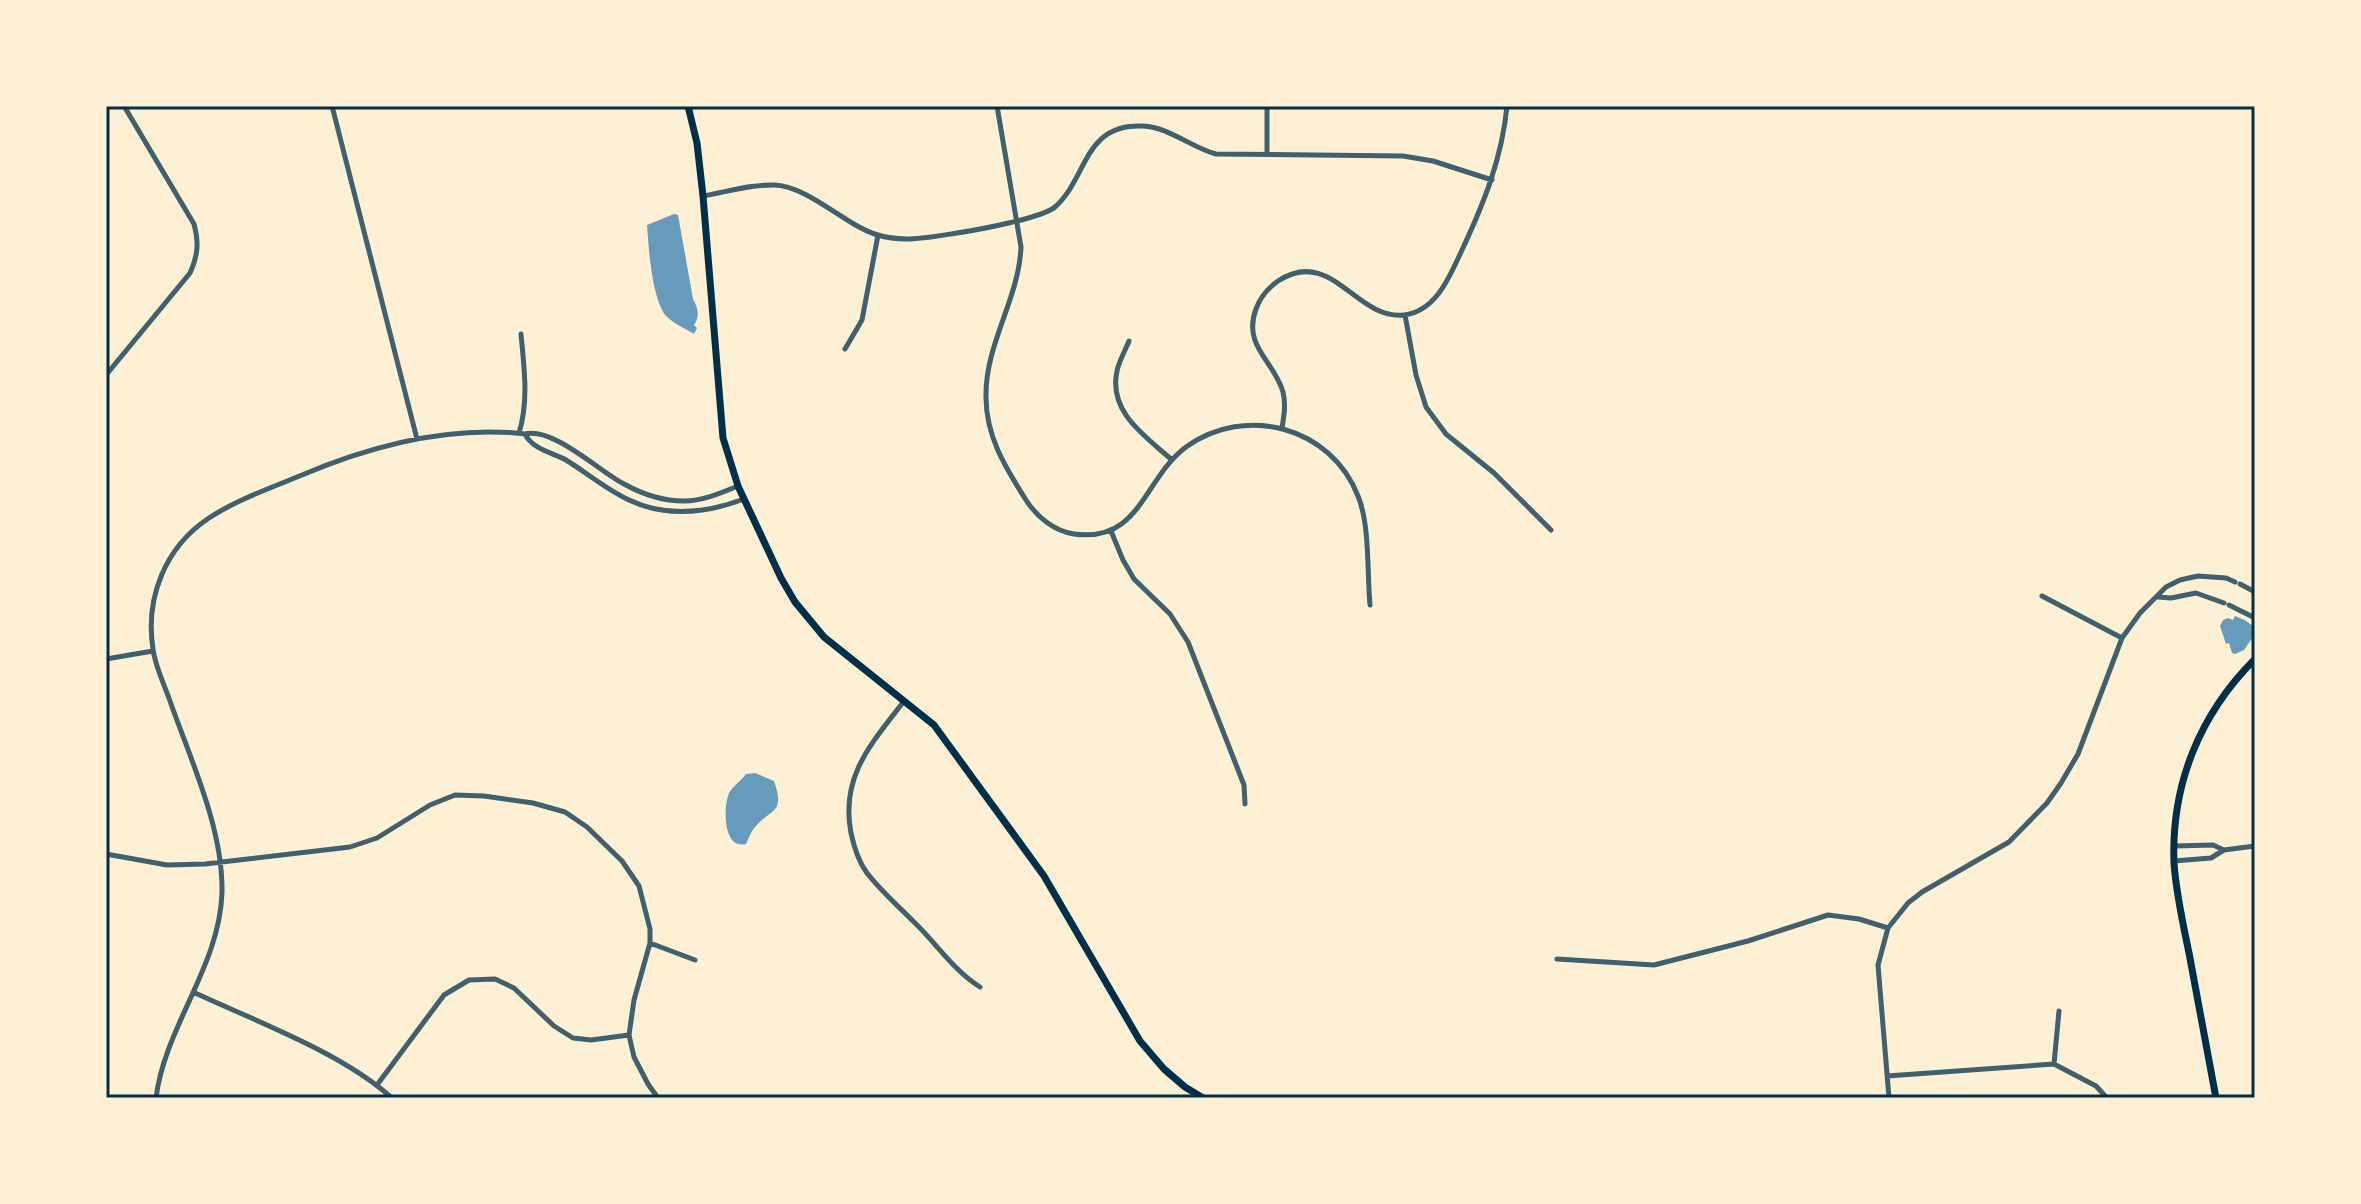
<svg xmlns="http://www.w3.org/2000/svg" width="2361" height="1204" viewBox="0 0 2361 1204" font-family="'Alegreya Sans',sans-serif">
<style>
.water{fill:#669bbc}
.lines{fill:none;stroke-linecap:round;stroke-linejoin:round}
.minor{stroke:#3f606c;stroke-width:5}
.secondary{stroke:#003049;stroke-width:7}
.neatline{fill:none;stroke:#003049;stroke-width:3}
</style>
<rect width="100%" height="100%" fill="#fdf0d5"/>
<path class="water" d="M674 214 678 215 693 299C698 308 700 316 694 325L697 328 694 334C685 328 669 322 663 312 651 289 649 250 647 225Z
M2235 616C2245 620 2254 623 2255 634L2244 650 2235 654 2232 653 2229 643 2226 644 2220 626 2223 620 2228 618 2233 620Z
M755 773 774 781C785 813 772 808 756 826 751 831 749 838 746 844 723 850 723 808 729 793 733 786 741 781 746 774Z"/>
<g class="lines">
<path class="minor" d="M332 106 417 439
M997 106 1021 247C1019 298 986 343 986 394 985 435 1005 467 1026 500 1037 517 1054 531 1074 534 1141 543 1143 479 1186 447 1246 404 1331 427 1358 496 1370 525 1367 573 1370 605
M1267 154V106
M703 196C726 192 752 184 775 185 810 187 846 226 878 235 903 243 932 237 957 233 977 230 1042 218 1055 207 1088 178 1083 123 1143 126 1169 127 1192 148 1216 154L1403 156 1433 161 1492 180
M1405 315 1416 375 1426 407 1446 434 1494 473 1551 530
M1129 341C1125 351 1119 361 1117 371 1108 412 1145 436 1172 460
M845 349 862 320 878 235
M106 375 190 273C198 255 199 243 194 224L124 106
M1282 428C1284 416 1286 404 1283 392 1275 362 1242 346 1256 309 1260 298 1268 288 1278 281 1332 246 1355 320 1404 315 1437 311 1450 275 1462 250 1484 203 1502 158 1507 106
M519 433C529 401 524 367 521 334
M525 434C532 449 553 453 566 460 587 473 607 490 629 500 667 518 707 513 744 499
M1111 531 1123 560 1134 579 1170 614 1188 642 1244 785 1245 804
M2240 584 2255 592
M2042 596 2122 638
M2158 597 2171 598 2196 593 2224 603
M2229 605 2255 618
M106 659 153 651
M904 701C872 743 840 776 851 833 854 847 858 861 867 873 881 891 898 906 914 922 937 944 953 970 980 987
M2224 850 2255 846
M106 854 167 865 205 864 350 847 377 838 430 805 455 795 484 796 533 803 565 812 587 827 622 861 639 886 650 929V943L634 1000 629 1035 634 1057 648 1084 658 1098
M2174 861 2211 858 2224 850 2213 845 2175 846
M650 943 695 960
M1557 959 1654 965 1748 941 1828 915 1859 919 1888 928
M193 992C255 1021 341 1052 392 1098
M2054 1064 2059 1011
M1887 1076 2054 1064 2096 1086 2107 1098
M377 1085 444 995 469 980 495 979 514 988 554 1026 573 1038 591 1040 629 1035
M156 1098C165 1026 220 966 222 892 223 828 191 761 170 701 164 684 155 666 153 649 145 598 165 547 209 518 236 500 271 488 302 475 361 450 425 432 489 432 501 432 513 432 525 434 553 427 599 471 624 484 642 494 663 501 684 501 702 501 721 493 738 486
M1889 1098 1878 965 1888 928 1908 903 1922 892 2009 842 2047 803 2061 783 2078 754 2122 638 2140 613 2166 587 2180 580 2198 576 2226 578 2235 582"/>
<path class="secondary" d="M688 106 697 143 703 196 723 438 738 486 781 578 795 602 824 637 934 725 1044 876 1140 1041 1164 1069 1185 1087 1203 1098
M2216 1098C2207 1050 2198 1002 2189 953 2183 924 2176 893 2174 863 2171 784 2200 714 2255 659"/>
</g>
<rect width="2361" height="1204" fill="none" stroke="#fdf0d5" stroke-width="216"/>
<rect x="108" y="108" width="2145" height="988" class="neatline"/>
</svg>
